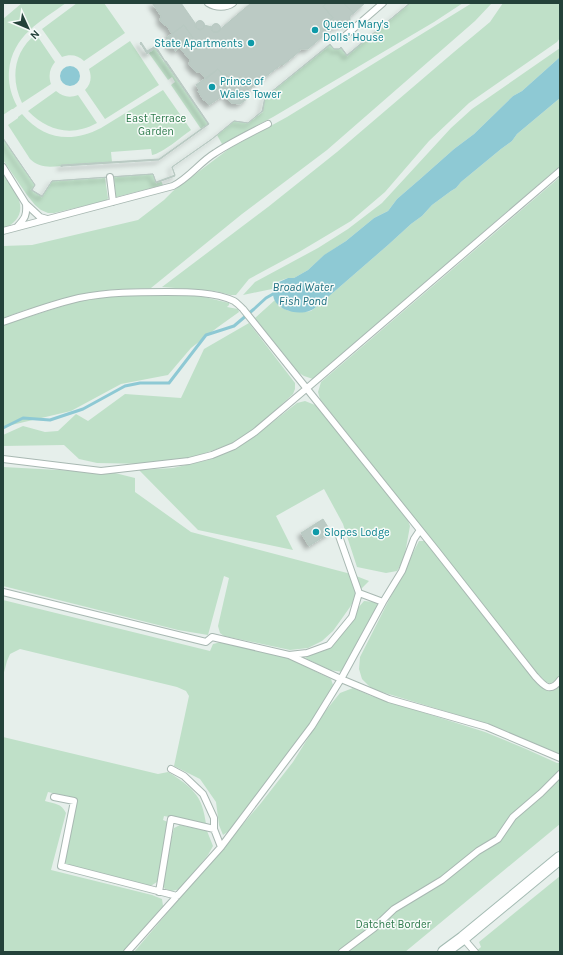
<svg xmlns="http://www.w3.org/2000/svg" width="563" height="955" viewBox="0 0 563 955" font-family="Karla,sans-serif">
<style>
.green{fill:#bfe0c8}
.water{fill:#8ec9d4}
.lines{fill:none;stroke-linecap:round;stroke-linejoin:round}
.stream{stroke:#8ec9d4;stroke-width:3}
.building{fill:#bbcac4;stroke:#b8c9c2;filter:url(#shadow)}
.lane-casing{stroke:#a8b8b2;stroke-width:8}
.secondary-casing{stroke:#a4bbb3;stroke-width:14}
.lane{stroke:#fff;stroke-width:6}
.secondary{stroke:#fff;stroke-width:12}
.culture-dot{fill:#0f9aa8;stroke:#f7fbf9;stroke-width:1.5}
.labels{text-anchor:middle;stroke-width:3;stroke-linejoin:round;paint-order:stroke}
.culture-label{font-size:11px;fill:#0d838f;stroke:#f7fbf9;text-anchor:start}
.park-label{font-size:11px;fill:#2d7a4b;stroke:#f7fbf9}
.water-label{font-size:12px;font-style:italic;fill:#1c6f80;stroke:#f7fbf9}
</style>
<defs>
<filter id="shadow"><feDropShadow dx="-3.5" dy="3.5" stdDeviation="2" flood-color="#0004"/></filter>
</defs>
<rect width="100%" height="100%" fill="#e6efeb"/>
<path class="green" d="M22 3H66C41 21 12 36 9 71 8 83 11 95 17 106L13 109H12L3 115V19Z
M77 3H104L125 33 84 61C78 55 70 54 62 57L42 29Z
M410 3H463L434 22 273 117 222 144 217 135 234 121 248 123 263 112 265 97 330 45 334 49H339L341 48 347 55Z
M472 3H492L475 21 327 150 242 214 151 288 108 290 81 295 25 310 3 318V246L32 245 138 220 164 200 173 191 230 148 287 117Z
M503 3H560V38L557 42 469 103 429 141 385 192 351 221 299 252 249 279 236 295H231L215 291 162 287 268 207 337 152 454 52 490 22Z
M36 34 55 62C50 68 48 75 51 84L22 103C10 78 14 51 36 34Z
M130 41 159 85 105 119 85 90C91 84 92 77 89 69Z
M155 48 164 62H165L208 124 201 129 171 85 175 82 172 77 168 80 148 52Z
M560 48V57L522 91 513 96 474 134 454 149 419 180 397 199 388 211 374 218 346 241 323 256 308 270 294 278H288L279 281 272 289 243 295 255 282 318 248 348 229 382 203 451 128 472 109Z
M163 90 191 130C181 137 163 153 152 155L151 149 111 152 112 162 61 165V166C49 167 39 168 30 159L8 125 18 118V117L22 114C44 140 72 143 101 128Z
M56 91C63 97 70 98 78 95L97 123C71 137 48 131 28 111Z
M560 98V166L313 379 304 376 299 373 255 318 275 300 280 307 289 311 305 312 311 311 320 304 388 245 411 224 422 216 432 205 451 191 456 188 461 182 501 149 512 141 517 134Z
M3 139 35 185 32 190 42 197 52 181 105 178 108 198 107 200 96 203 54 213H48L41 210 35 205 27 195 3 160Z
M153 174 156 183 161 181 163 185 116 197 114 177Z
M3 175C8 181 13 188 17 196 25 210 18 224 3 228Z
M560 177V672L559 677 552 684 546 682 539 675 320 399 318 392 321 382Z
M125 295 200 296 229 303V305L227 307 238 309 239 312 218 327 191 348 168 375 121 384 71 411 3 427V325L82 300Z
M249 323 295 383V389L293 394 257 427 231 444 188 459 147 464 97 463 79 459 64 445 3 446V435L23 426 45 432 58 431 76 414 88 421 125 394 181 398 204 349Z
M305 401 315 405 335 428 407 518 410 526 404 559 397 571 386 573 357 567 343 524 324 489 276 516 293 550 198 530 139 470 173 468 208 460 221 455 251 439 297 403Z
M3 467 115 473 135 478V492L191 532 351 574 369 581 359 591 350 607 333 631 322 641 308 648 290 650 224 636 220 633 218 626 229 578 224 576 208 635 178 630 3 586Z
M419 541H426L547 690 555 689 560 684V754L528 742 494 726 372 689 362 679 359 669 360 657Z
M3 600 210 651 213 644 221 642 288 658 331 679 334 688 283 764 229 831 223 835 219 825 216 802 200 779 174 766 189 696 186 691 177 687 20 649 10 654 7 661 3 676Z
M364 601 376 602 379 609 343 672 330 670 305 658C314 653 325 648 332 641 344 628 352 614 364 601Z
M353 688 371 696 485 732 526 749 557 763H560V824L405 952H134L261 803 293 762 323 714 340 693Z
M3 737 158 774 168 772C181 780 197 790 202 806 204 812 205 818 206 824L164 816 163 820 168 822 157 882 149 887 70 868 66 864 62 858 77 799 48 792 45 801C55 804 61 803 66 813L51 870 152 895 162 899 163 906 123 952H3Z
M180 825 207 831 213 846 208 855 180 889 172 891 165 889 161 882 174 828Z
M560 876V952H475L481 947 479 942Z"/>
<path class="water" d="M560 57V98L517 134 512 141 501 149 461 182 456 188 451 191 432 205 422 216 411 224 388 245 320 304C316 307 313 310 309 311 298 315 279 311 274 299 273 296 273 293 272 289L279 282 288 278H294L308 270 324 255 346 241 374 218 388 211 397 199 419 180 454 149 474 134 513 96 522 91Z
M60 76a10 10 0 1 1 20 0a10 10 0 1 1-20 0Z"/>
<g class="lines">
<path class="stream" d="M3 428 23 418 50 420 83 409 125 386 140 383H169L206 335 234 326 254 309 266 298 273 294"/>
</g>
<path class="building" d="M152 3H181L195 23V26L197 29 201 30 204 27V25L212 27 211 29 213 32H217L251 3H327L323 6 333 18 331 19 336 25 308 49H299L300 51 283 65 282 64 248 90 243 84 233 83 225 73 223 75 218 69 206 79 200 72H196L189 64 190 60 179 47 193 38 184 25 172 34 167 26 164 25 160 20 161 16Z
M327 3H343L354 13 350 16V21L346 24H341L338 27 331 19 333 18 323 6Z
M343 3H365L354 13Z
M410 3 347 56 341 48 339 49H334L330 45 265 97 263 111 248 123 234 121 212 139 172 167 175 176 156 183 153 174 52 181 42 197 31 190 35 185 3 139V138L35 185 32 190 42 196 52 181 153 174 156 182 175 175 172 167 212 139 234 121 248 123 262 111 265 97 330 44 334 49H339L341 47 347 55Z
M195.5 25a4.5 4.5 0 1 1 9 0a4.5 4.5 0 1 1-9 0Z
M211.5 28a4.5 4.5 0 1 1 9 0a4.5 4.5 0 1 1-9 0Z
M184 25 193 38 175 51 174 48H171L168 43V41L166 38Z
M141 42 147 51 154 47 155 45 165 61H166L209 124 159 160 63 166 61 167V165L159 159 208 124 165 62 155 48 147 54 141 44V45L140 43Z
M218 69 223 75 225 73 232 81 226 86 228 88 227 93 209 105 205 100 204 101 198 91H200L196 85Z
M232 81 233 83 243 84 248 90 247 99 240 104 231 103 226 97 228 88 226 86Z
M323 519 331 532 309 546 301 533Z"/>
<g class="lines">
<defs>
<path id="lane" d="M208 3C216 8 226 8 233 3
M345 36 383 3
M3 167 26 204C27 216 25 218 17 227
M110 177 113 202
M26 204 40 217 47 219
M3 231 173 186C189 178 200 162 215 153 232 142 250 133 268 124
M3 322C28 313 53 304 79 298 108 292 137 292 167 292 188 292 215 292 234 301 237 303 240 306 243 309L436 550 535 676C543 685 550 694 560 680
M3 459 101 471 189 461 212 455 234 446 255 432 306 389 560 171
M339 536 359 593 383 602
M3 592 206 642 212 637 289 655 307 653 329 645 352 617 359 593
M289 655 341 679 389 699 487 727 560 758
M171 769 184 776 203 794 214 818V829L221 847
M54 797 74 801 61 866 177 896
M159 892 171 819 214 829
M463 938 475 952
M127 952 221 847 312 726 341 679 383 602 402 571 414 539 420 530
M342 952 374 928 394 909 442 880 478 851 498 839 513 817 541 793 560 774"/>
<path id="secondary" d="M444 952 463 938 560 858"/>
</defs>
<use href="#lane" class="lane-casing"/>
<use href="#secondary" class="secondary-casing"/>
<use href="#lane" class="lane"/>
<use href="#secondary" class="secondary"/>
</g>
<g class="culture-dot">
<circle cx="315" cy="30" r="4"/>
<circle cx="251" cy="43" r="4"/>
<circle cx="212" cy="87" r="4"/>
<circle cx="316" cy="532" r="4"/>
</g>
<g class="labels">
<g class="culture-label">
<text x="323" y="28">Queen Mary's<tspan x="323" dy="13">Dolls' House</tspan></text>
<text x="243" y="47" text-anchor="end">State Apartments</text>
<text x="220" y="85">Prince of<tspan x="220" dy="13">Wales Tower</tspan></text>
<text x="324" y="536">Slopes Lodge</text>
</g>
<g class="park-label">
<text x="156" y="122">East Terrace<tspan x="156" dy="13">Garden</tspan></text>
<text x="393" y="928">Datchet Border</text>
</g>
<g class="water-label">
<text x="303" y="291">Broad Water<tspan x="303" dy="14">Fish Pond</tspan></text>
</g>
</g>
<rect width="563" height="955" fill="none" stroke="#24423a" stroke-width="8"/>
<g transform="translate(28 28) rotate(134)" stroke="#f7fbf9" stroke-width="3" paint-order="stroke">
<path d="M0-3L7 15L0 10L-7 15Z" fill="#24423a"/>
<text y="-6" font-size="11" font-weight="bold" text-anchor="middle" fill="#24423a">N</text>
</g>
</svg>
